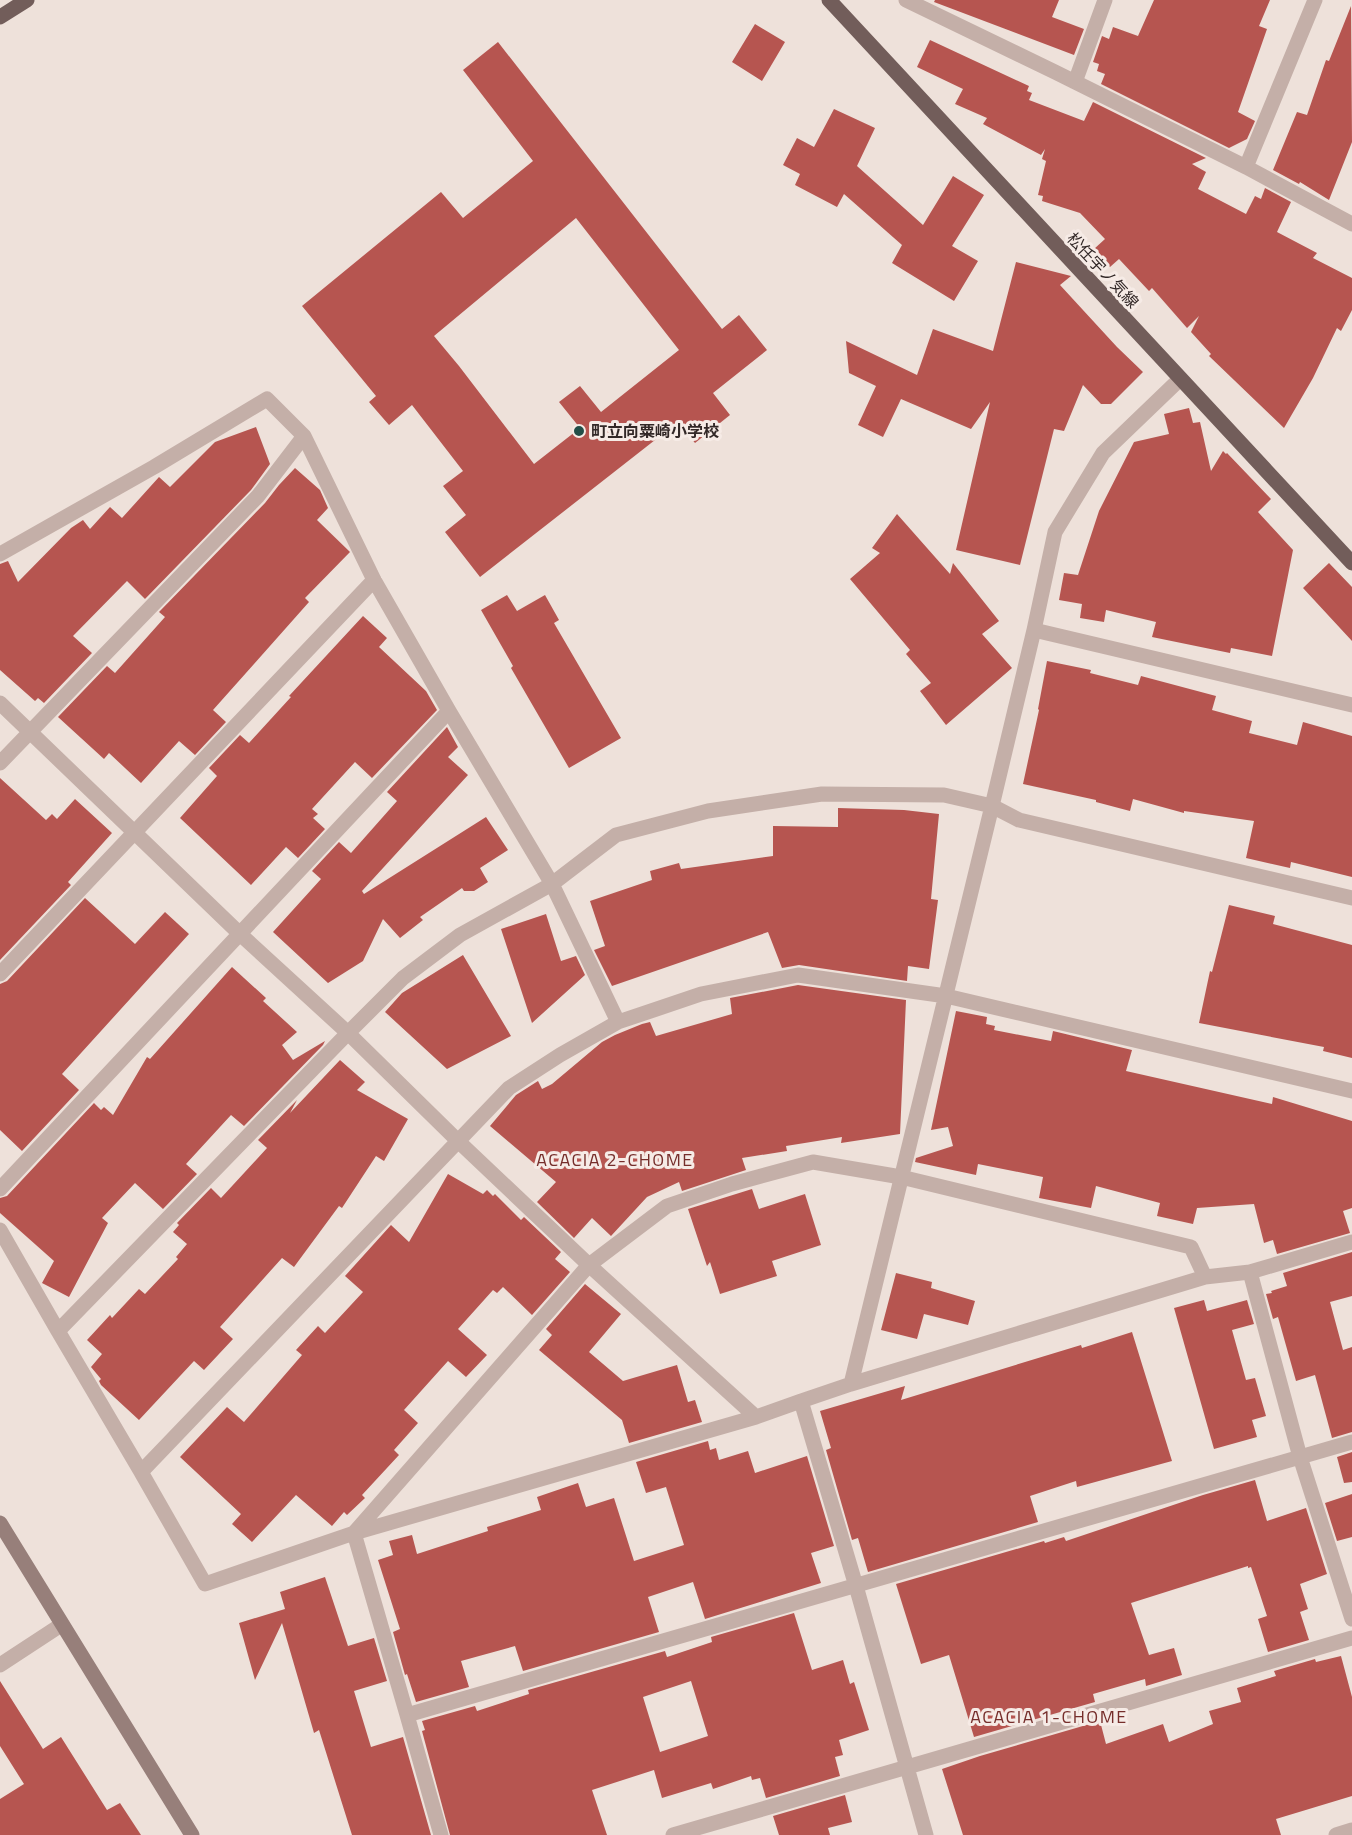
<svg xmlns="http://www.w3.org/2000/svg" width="1352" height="1835" viewBox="0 0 1352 1835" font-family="'Titillium Web','Noto Sans JP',sans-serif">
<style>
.building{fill:#b65550;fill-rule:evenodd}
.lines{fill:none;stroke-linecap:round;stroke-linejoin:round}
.street{stroke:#c4afa8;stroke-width:15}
.secondary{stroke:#977f7a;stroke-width:15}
.primary{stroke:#725d5a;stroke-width:15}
.poi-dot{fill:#224e48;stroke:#f6ebe6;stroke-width:2}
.labels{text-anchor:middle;stroke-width:6;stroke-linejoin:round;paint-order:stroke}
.street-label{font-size:16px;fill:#322827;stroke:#f6ebe6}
.poi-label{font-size:16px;font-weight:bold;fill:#322827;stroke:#f6ebe6;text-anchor:start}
.neighbourhood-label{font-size:18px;letter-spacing:1.5px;fill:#762e2b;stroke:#f6ebe6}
</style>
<rect width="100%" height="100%" fill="#eee1da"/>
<path class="building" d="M935 0H1059L1052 17 1084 29 1074 55 934 2Z
M1154 0H1270L1259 26 1267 29 1238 112 1255 121 1247 139 1229 148 1101 84 1105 74 1097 71 1099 64 1093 62 1102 36 1109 39 1113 27 1138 36Z
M1351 6 1352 142 1329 200 1300 182 1299 184 1273 170 1297 112 1307 115 1326 60 1329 61Z
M755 24 785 42 762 81 732 62Z
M930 40 1029 86 1027 91 1032 93 1029 100 1084 121 1093 102 1206 158 1192 164 1206 172 1198 189 1246 214 1255 196 1261 199 1265 188 1291 202 1277 232 1317 253 1313 258 1352 278V310L1341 331 1337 328 1313 378 1284 428 1209 356 1211 354 1191 332 1199 316 1187 328 1152 288 1149 291 1119 259 1110 267 1094 249 1105 239 1080 213 1042 201 1043 196 1038 195 1046 161 1042 159 1045 149 1041 155 983 124 987 118 955 104 963 89 917 67Z
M498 42 722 329 739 315 767 350 713 393 730 415 695 443 678 422 480 577 445 532 466 515 443 486 463 471 412 405 389 425 369 402 376 396 302 306 441 192 463 218 533 161 463 70ZM576 218 679 350 601 412 580 386 559 402 580 428 534 464 459 366 434 336Z
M834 109 875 128 857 166 923 225 953 176 984 195 952 246 978 261 954 301 892 263 902 245 844 194 837 207 795 185 800 174 783 165 797 138 814 147Z
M1016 262 1071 276 1060 285 1117 347 1143 372 1111 404H1101L1083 385 1064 431 1054 429 1020 565 956 550 990 402 971 429 901 399 883 437 858 425 876 386 849 373 846 341 917 375 933 329 993 351Z
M1189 408 1193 423 1200 422 1211 471 1223 451 1226 454 1227 453 1271 499 1258 512 1293 550 1272 656 1231 648 1230 653 1152 637 1156 622 1106 610 1104 622 1080 618 1082 604 1059 600 1064 573 1078 575 1099 511 1134 442 1169 434 1164 414Z
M256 427 270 464 251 490 145 599 127 581 73 636 92 653 44 703 38 698 35 701 0 670V564L8 561 18 582 71 528 83 520 90 529 110 507 122 518 159 477 170 487 215 442Z
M295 468 320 490 328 508 317 520 350 552 305 598 309 602 213 710 226 722 195 755 179 741 141 783 109 753 104 759 58 717 107 666 115 673 165 617 159 612 265 503 279 485Z
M897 514 950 574 953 563 999 621 982 634 1012 668 946 725 920 691 931 683 906 654 910 650 850 579 880 553 872 548Z
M1329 563 1352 587V641L1303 588Z
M507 595 517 611 545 595 559 620 554 623 621 738 569 768 511 668 513 666 481 610Z
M363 616 387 638 379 647 426 691 437 710 372 778 355 762 312 809 318 814 313 818 325 829 298 858 286 847 251 885 180 818 217 776 209 768 240 735 249 743 291 697 289 696Z
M1047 661 1091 670 1090 673 1138 685 1141 676 1216 696 1212 710 1252 721 1249 733 1297 745 1303 722 1352 736V877L1291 862 1290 868 1246 858 1254 821 1184 811V813L1133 799 1130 811 1096 802V800L1023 784 1039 710 1038 709Z
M447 727 458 747 448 757 468 775 362 891 364 894 486 817 508 850 480 868 488 882 474 891H464L462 888 420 917 423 920 400 938 383 919 363 961 328 983 273 932 321 879 312 871 339 842 351 853 397 801 387 792Z
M0 778 46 820 52 814 57 819 75 799 112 833 68 882 71 885 0 960Z
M838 808 904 810 939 814 931 899 938 900 929 969 908 966 907 981 799 965 782 968 768 932 612 986 594 950 605 946 590 901 652 880 650 871 679 863 681 869 773 856V826L838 827Z
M85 898 135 944 165 912 189 934 62 1074 79 1090 22 1151 0 1130V984L7 981Z
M1229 905 1275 916 1273 924 1352 945V1058L1323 1051 1324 1047 1199 1023 1210 971 1212 972Z
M546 914 561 961 576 956 585 975 532 1023 501 929Z
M463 955 511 1036 447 1069 385 1012 402 993Z
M232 967 266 998 263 1001 297 1032 282 1045 293 1060 325 1041 323 1045 244 1126 231 1115 186 1164 197 1174 163 1209 135 1183 102 1218 108 1223 69 1297 42 1283 54 1261 0 1213V1198L7 1196 94 1103 101 1110 104 1107 113 1115 147 1057 150 1059Z
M798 985 906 1000 900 1134 841 1143 842 1137 786 1146 787 1151 742 1158 746 1170 682 1191 679 1182 647 1197 611 1236 592 1218 574 1238 537 1202 556 1182 490 1126 516 1095 538 1081 542 1089 552 1084 602 1042 615 1035 642 1024 650 1022 656 1036 732 1014 730 998Z
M956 1011 987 1017 986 1024 995 1026 994 1030 1051 1041 1053 1031 1132 1050 1126 1071 1272 1104 1273 1097 1352 1121V1208L1343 1211 1350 1233 1277 1254 1273 1240 1264 1243 1254 1204 1197 1208 1193 1224 1157 1216 1160 1203 1096 1186 1091 1208 1039 1198 1043 1177 978 1164 976 1175 915 1162 916 1158 953 1146 948 1127 931 1130Z
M340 1060 365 1082 357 1090 408 1119 384 1161 376 1156 342 1208 339 1206 294 1267 282 1258 220 1327 233 1339 204 1370 194 1361 139 1420 101 1385 99 1381 101 1379 91 1367 102 1354 87 1340 110 1315 112 1318 139 1289 145 1294 178 1259 176 1257 187 1244 173 1232 179 1225 177 1223 211 1188 221 1198 267 1148 258 1140 297 1100 290 1113Z
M448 1174 483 1194 487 1190 493 1196 495 1194 521 1220 524 1217 561 1252 555 1259 570 1272 532 1315 503 1287 497 1293 493 1290 458 1329 487 1355 466 1377 448 1361 404 1410 418 1423 394 1450 399 1455 362 1495 365 1498 347 1515 344 1512 332 1526 296 1495 252 1542 232 1524 241 1514 180 1457 227 1407 244 1422 302 1355 296 1350 318 1326 325 1333 363 1292 345 1276 391 1225 409 1242Z
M752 1189 759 1209 805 1194 821 1245 772 1261 777 1276 720 1294 710 1262 707 1266 688 1209Z
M1352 1252V1296L1330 1302 1343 1350 1352 1347V1432L1332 1438 1315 1375 1296 1381 1278 1317 1273 1319 1266 1294 1272 1293 1271 1291 1287 1286 1283 1273Z
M896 1273 932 1282 931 1288 975 1301 968 1325 924 1314 917 1339 881 1330Z
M585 1284 621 1314 589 1352 623 1381 677 1365 688 1402 695 1400 702 1422 629 1443 622 1420 539 1350 552 1335 546 1329Z
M1204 1300 1207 1311 1247 1300 1254 1324 1232 1330 1246 1380 1255 1378 1266 1416 1252 1420 1257 1437 1214 1449 1174 1308Z
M1132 1332 1172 1461 1077 1487 1076 1481 1030 1496 1038 1522 868 1572 858 1538 852 1540 826 1450 831 1448 820 1411 905 1386 901 1400 1081 1345 1082 1348Z
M708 1441 710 1450 716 1448 719 1460 748 1451 755 1473 807 1456 834 1546 811 1553 821 1583 705 1619 693 1582 648 1597 659 1632 523 1671 515 1646 461 1661 469 1687 416 1702 407 1674 405 1675 393 1632 400 1629 378 1560 393 1555 389 1541 412 1535 417 1554 488 1531 487 1527 541 1510 537 1497 578 1483 586 1507 614 1498 634 1561 684 1545 666 1487 646 1493 636 1462Z
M1352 1452V1482L1344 1483 1337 1457Z
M1255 1480 1267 1521 1306 1508 1327 1574 1300 1584 1308 1609 1300 1612 1309 1640 1268 1652 1258 1619 1267 1616 1251 1567 1248 1568V1566L1131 1603 1149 1655 1174 1648 1182 1675 1146 1686 1145 1679 1093 1694 1095 1702 974 1737 949 1655 921 1664 896 1584 1044 1541 1045 1543 1064 1537 1066 1541 1203 1495Z
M1352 1494V1537L1337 1541 1325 1503Z
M325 1577 348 1646 374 1638 387 1681 354 1691 371 1747 403 1737 431 1835H352L319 1730 314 1733 282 1623 255 1680 239 1623 285 1609 280 1592Z
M794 1613 812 1670 843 1660 850 1684 854 1682 869 1730 839 1740 843 1755 835 1757 840 1776 766 1798 760 1778 752 1780 751 1776 713 1789 711 1783 662 1798 654 1770 592 1790 607 1835H450L422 1731 425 1730 422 1721 475 1706 477 1711 529 1694 528 1690 665 1651 667 1657 712 1642 711 1637ZM691 1681 708 1736 660 1752 643 1697Z
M1341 1656 1352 1697V1796L1276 1819 1281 1835H963L942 1769 980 1756 1100 1721 1106 1744 1163 1724 1169 1742 1213 1724 1209 1711 1241 1702 1237 1688 1276 1676 1274 1671 1315 1659 1316 1662Z
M0 1681 43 1749 61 1737 107 1810 120 1803 141 1835H0V1799L24 1784 0 1746Z
M845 1795 852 1822 828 1828 830 1835H779L773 1816Z"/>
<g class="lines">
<path class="street" d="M906 0 1055 72 1246 167 1352 224
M1075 82 1105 0
M1246 167 1315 0
M0 554 154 467 267 399 304 436
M1034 630 1352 705
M0 703 240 934 348 1033 458 1141 589 1265 756 1417 801 1401 856 1586 926 1835
M0 763 258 496 304 436 374 580 449 711 552 884 618 1022
M1352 898 1019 820 992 806 944 795 822 794 708 811 616 835 552 884 460 935 403 978 348 1033 58 1331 141 1472 509 1088 560 1055 618 1022 701 994 798 975 946 996 1352 1091
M0 974 374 580
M0 1189 449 711
M0 1230 58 1331
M1250 1272 1300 1457 1352 1619
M851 1384 1205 1277 1250 1272 1352 1242
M801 1401 851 1384 992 806 1034 630 1055 532 1103 453 1180 379
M141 1472 205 1584 354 1533 589 1265 667 1206 732 1184 813 1162 901 1177 1191 1247 1205 1277
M0 1665 61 1625
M407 1715 354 1533 756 1417
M441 1835 407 1715 1352 1442
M673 1835 1352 1638
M1336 1835 1352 1830"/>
<path class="secondary" d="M0 1523 192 1835"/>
<path class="primary" d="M829 0 1352 563
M0 17 27 0"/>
</g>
<circle class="poi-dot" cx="579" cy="431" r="6"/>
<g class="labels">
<g class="street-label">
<text transform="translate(1103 270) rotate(47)" y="6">松任宇ノ気線</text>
</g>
<g class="poi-label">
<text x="591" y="437">町立向粟崎小学校</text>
</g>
<g class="neighbourhood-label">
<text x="615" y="1166">ACACIA 2-CHOME</text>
<text x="1049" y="1723">ACACIA 1-CHOME</text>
</g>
</g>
</svg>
